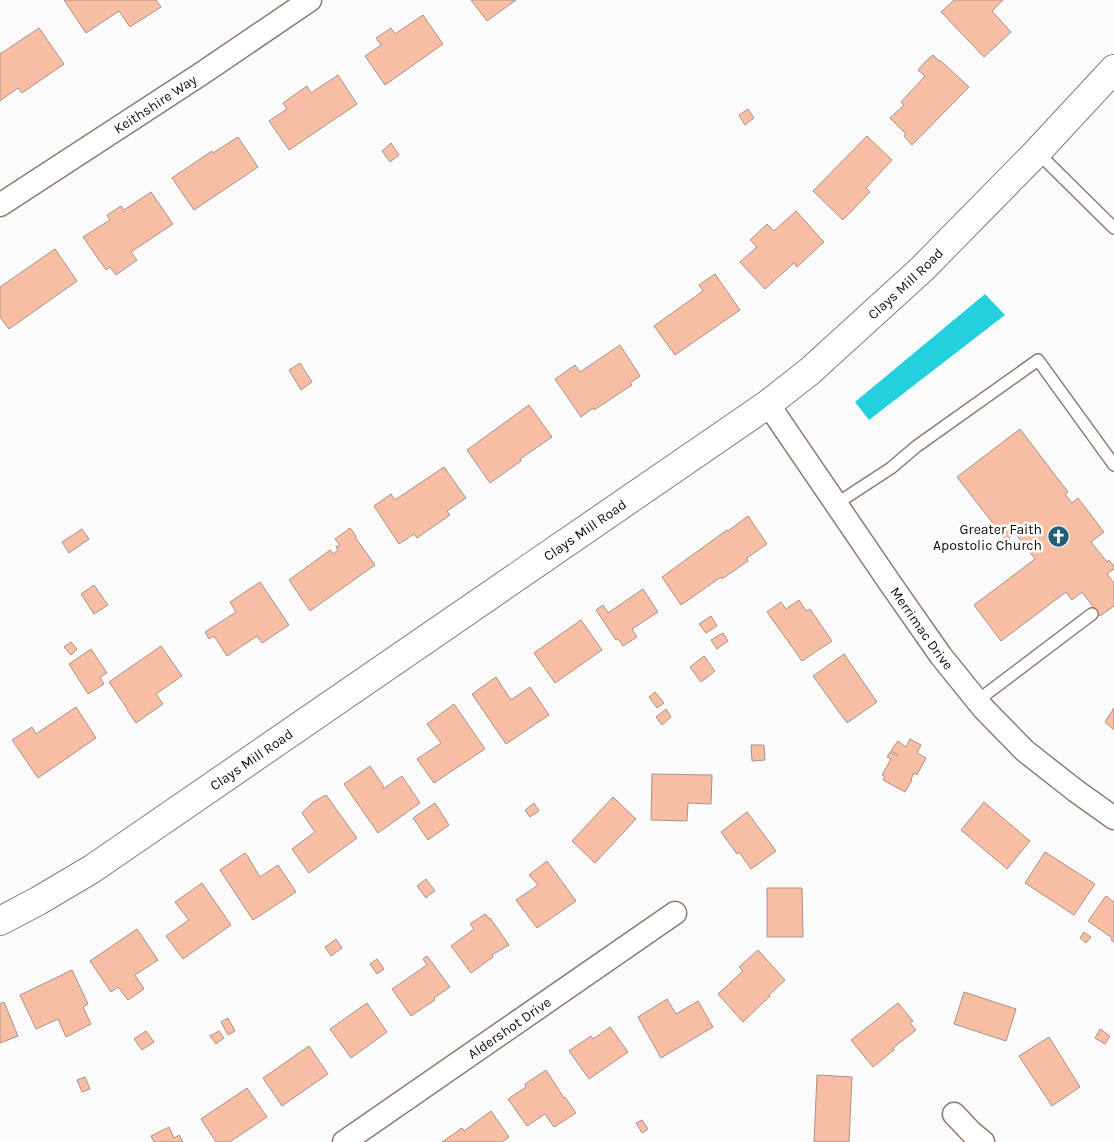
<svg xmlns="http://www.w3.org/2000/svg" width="1114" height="1142" viewBox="0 0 1114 1142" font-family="Karla,sans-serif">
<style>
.water{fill:#23d0dd}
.building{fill:#f8bea3;stroke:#a99187}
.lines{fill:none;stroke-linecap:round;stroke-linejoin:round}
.service-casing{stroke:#90796f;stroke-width:14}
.minor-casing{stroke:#90796f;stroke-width:25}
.secondary-casing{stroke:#90796f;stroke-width:30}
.service{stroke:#fff;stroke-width:11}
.minor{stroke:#fff;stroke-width:22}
.secondary{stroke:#fff;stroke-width:28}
.labels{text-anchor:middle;stroke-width:5;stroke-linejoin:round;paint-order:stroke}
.street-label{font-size:14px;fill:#130b07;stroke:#fff}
.poi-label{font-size:14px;fill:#130b07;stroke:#fff;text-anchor:end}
</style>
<rect width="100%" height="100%" fill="#fbfbfb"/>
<path class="water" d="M985 294 1005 315 869 420 855 402Z"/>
<path class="building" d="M64 0H156L161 7 130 27 119 11 86 33Z
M471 0H516L487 21Z
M954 0H1003L992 11 1011 32 984 57 941 12Z
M423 15 443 44 385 85 365 56 381 45 376 38 391 28 395 34Z
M39 28 64 64 22 93 18 88 0 101V54Z
M933 55 939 61H941L969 87 912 145 904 136 906 134 890 118 904 105 901 102 925 76 918 70 926 61Z
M338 75 357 104 289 150 269 121 287 109 283 103 307 86 311 93Z
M748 109 754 118 745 125 739 115Z
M867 136 892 160 866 188 870 192 843 220 813 191Z
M238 137 258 167 194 210 172 178 212 151 213 153Z
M391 143 399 155 390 162 382 151Z
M151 192 173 224 131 252 137 260 116 275 110 267 106 270 83 237 110 220 107 215 121 206 124 210Z
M796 211 824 242 797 267 794 263 765 289 740 262 757 247 750 240 767 224 774 231Z
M55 249 77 281 9 329 0 317V287Z
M715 274 740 310 675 355 654 326 703 291 699 285Z
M620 345 640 376 630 383 632 385 594 410 593 408 581 417 555 379 575 365 580 372Z
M300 363 312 382 301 390 289 370Z
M529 405 552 437 520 459 521 461 490 483 467 450Z
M1020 429 1068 492 1065 494 1072 503 1078 498 1104 532 1091 542 1107 562 1109 560 1114 566V569L1107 574 1114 583V606L1100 616 1082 592 1072 600 1066 592 1001 641 974 605 1035 559 1015 533 1006 540 957 477Z
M444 467 466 498 447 511 450 515 417 538 414 534 399 544 374 506 391 494 395 500Z
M748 516 767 544 747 558 748 561 722 579 721 577 681 605 662 577 727 530 728 531Z
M350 528 356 536 355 537 375 565 310 611 289 580 330 550 333 554 338 550 336 547 340 545 335 539Z
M82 529 89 539 69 553 62 542Z
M260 582 289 625 262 643 257 636 227 656 214 636 209 639 205 632 236 612 230 602Z
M94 585 108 605 94 614 81 594Z
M643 589 658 612 632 629 637 637 623 646 618 639 616 640 596 610 603 605 608 613Z
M799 600 806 611 810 609 832 641 802 661 767 612 781 602 786 609Z
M711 616 717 626 706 633 699 624Z
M581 620 602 650 555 683 534 653Z
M723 633 728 641 717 649 711 640Z
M71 642 77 649 71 655 64 647Z
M161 646 182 676 156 694 163 704 136 723 127 710H128L109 682Z
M91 649 107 673 100 677 104 684 88 694 69 664Z
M844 654 877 702 847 723 813 676Z
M704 656 715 671 701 682 690 667Z
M496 677 511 700 530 687 549 715 506 744 472 694Z
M655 692 664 703 657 708 649 697Z
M454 704 485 749 434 783 417 759 441 743 427 724Z
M76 707 96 738 38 778 12 740 32 727 36 734Z
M1114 708V730L1105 722Z
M666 709 671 717 662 725 656 717Z
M910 739 921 745 917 753 926 758 917 775 914 773 911 779 912 780 905 792 883 780 885 777 882 775 891 759 887 757 890 752 897 756 898 755 891 751 894 746 898 741 906 747Z
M751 745H764L765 760 752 761Z
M370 766 384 787 383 789 402 776 420 803 378 833 344 784Z
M652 774 712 775 711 804 688 803 687 821 651 820Z
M326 795 357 838 309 873 292 849 315 832 302 813 313 802Z
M613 797 636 819 595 863 572 841Z
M984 802 1030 841 1007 869 961 830Z
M435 803 449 825 428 840 413 818Z
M534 803 539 811 530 817 525 810Z
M747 812 776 851 751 869 739 852 737 854 721 832Z
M1045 852 1095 884 1074 915 1025 883Z
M245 853 247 855 260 877 278 865 296 892 253 920 220 870Z
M547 861 576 901 537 928 516 900 538 885 529 875Z
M426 879 435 891 430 894 426 898 417 886Z
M202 883 231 925 183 959 166 936 189 920 175 902Z
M767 888H802L803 937H767Z
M1106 896 1114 902V942L1111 940 1112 938 1088 921Z
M485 914 490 919V918L509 945 492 955 493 957 471 973 451 946 474 929 470 924Z
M137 929 158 960 135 975 144 989 128 1000 118 987 111 992 90 961Z
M1084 932 1091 937 1086 943 1080 938Z
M336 939 342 948 331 956 325 947Z
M758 950 785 980 769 995 770 996 743 1022 718 994 743 971 739 967Z
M427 956 450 987 434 998 435 1000 411 1016 392 989 427 965 423 959Z
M377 959 384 969 377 974 370 964Z
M72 970 88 1004 83 1007 91 1024 66 1037 58 1019 36 1029 20 995Z
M964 992 1016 1009 1006 1041 954 1024Z
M667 999 676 1014 698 1001 713 1027 661 1058 638 1017Z
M4 1002 18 1036 0 1043V1004Z
M367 1003 387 1032 351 1058 330 1029Z
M898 1003 913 1021 910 1023 916 1030 893 1048 894 1050 873 1067 851 1040Z
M228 1018 235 1031 228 1035 221 1022Z
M610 1027 628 1052 589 1079 569 1051 591 1036 593 1039Z
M1100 1029 1110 1036 1105 1044 1095 1038Z
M146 1031 154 1042 142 1050 134 1039Z
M219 1031 224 1038 216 1044 210 1036Z
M1049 1037 1080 1087 1052 1106 1019 1056Z
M309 1046 328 1074 282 1106 263 1078Z
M546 1070 564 1098 565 1097 576 1113 554 1127 545 1114 527 1126 508 1099 526 1087 525 1084Z
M817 1075 852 1077 849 1142H814Z
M85 1077 90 1089 82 1092 77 1080Z
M247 1088 267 1117 230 1142H216L201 1119Z
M491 1111 509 1137 502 1142H442L462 1128 464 1131Z
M642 1120 648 1129 642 1133 636 1123Z
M169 1127 174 1138 179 1135 183 1142H154L151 1136Z"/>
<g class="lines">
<defs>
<path id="service" d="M1037 152 1114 228
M836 504 891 468 917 446 1038 360 1114 465
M977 701 1092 614"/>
<g id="minor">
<path id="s1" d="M0 205 201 74 310 0"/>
<path id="s2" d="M768 404 892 586 941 656 983 708 1025 751 1076 791 1114 818"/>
<path d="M954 1114 972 1133 983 1142"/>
<path id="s3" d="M344 1142 675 913"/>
</g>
<g id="secondary">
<path id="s4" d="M0 921 38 901 92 869 768 404 810 371 922 269 1037 152 1114 69"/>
</g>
</defs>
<use href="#service" class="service-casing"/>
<use href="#minor" class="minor-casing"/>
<use href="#secondary" class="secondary-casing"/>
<use href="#service" class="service"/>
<use href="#minor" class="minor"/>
<use href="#secondary" class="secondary"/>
</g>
<defs>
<symbol id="church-disc" viewBox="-11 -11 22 22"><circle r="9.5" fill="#235e77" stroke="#fff"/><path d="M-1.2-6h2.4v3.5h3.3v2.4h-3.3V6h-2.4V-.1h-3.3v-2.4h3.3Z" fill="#fff"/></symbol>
</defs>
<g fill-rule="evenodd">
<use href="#church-disc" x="1046" y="524" width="25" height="25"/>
</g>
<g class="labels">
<g class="street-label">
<text dy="5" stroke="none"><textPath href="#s1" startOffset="185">Keithshire Way</textPath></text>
<text dy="5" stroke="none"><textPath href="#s4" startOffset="1109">Clays Mill Road</textPath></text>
<text dy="5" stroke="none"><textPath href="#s4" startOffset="704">Clays Mill Road</textPath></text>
<text dy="5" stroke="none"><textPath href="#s2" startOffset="272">Merrimac Drive</textPath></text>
<text dy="5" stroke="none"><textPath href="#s4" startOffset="299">Clays Mill Road</textPath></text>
<text dy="5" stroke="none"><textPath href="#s3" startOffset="201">Aldershot Drive</textPath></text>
</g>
<g class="poi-label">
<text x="1042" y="534">Greater Faith<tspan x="1042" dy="16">Apostolic Church</tspan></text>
</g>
</g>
</svg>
